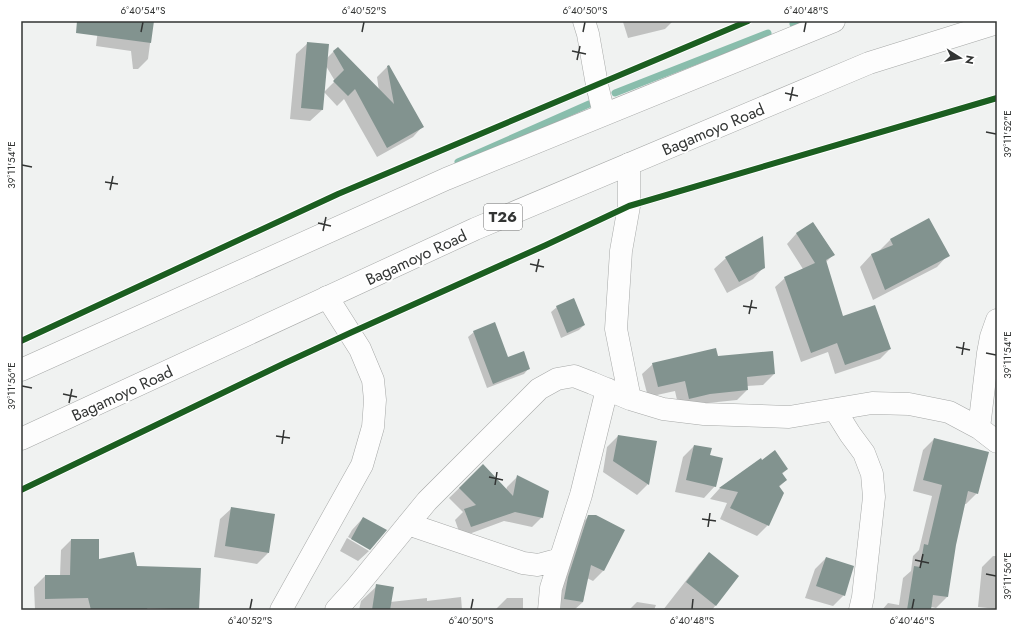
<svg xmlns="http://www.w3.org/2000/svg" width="1018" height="631" viewBox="0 0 1018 631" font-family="Jost,sans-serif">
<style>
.shadow{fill:#0003}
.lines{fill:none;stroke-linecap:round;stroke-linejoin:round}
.stream{stroke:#89bdac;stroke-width:7}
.building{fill:#82938f}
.minor-casing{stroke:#a6a8a7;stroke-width:23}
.highway-casing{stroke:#a6a8a7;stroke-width:23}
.minor{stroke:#fdfdfd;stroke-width:22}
.highway{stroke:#fdfdfd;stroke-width:22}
.cycleway-casing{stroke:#fff;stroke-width:8}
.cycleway{stroke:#1b5e20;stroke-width:6}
.ticks{fill:none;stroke:#323433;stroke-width:1.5}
.labels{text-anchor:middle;stroke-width:4;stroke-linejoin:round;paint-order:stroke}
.shield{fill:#fff;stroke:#707170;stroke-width:1}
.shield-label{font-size:15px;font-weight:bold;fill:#323433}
.street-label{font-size:16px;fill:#323433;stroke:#fff}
.neatline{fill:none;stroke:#323433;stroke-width:1.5}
.ticks-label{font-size:10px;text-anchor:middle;fill:#323433}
</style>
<rect width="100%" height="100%" fill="#f0f2f1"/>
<path class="shadow" d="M99 21H153L148 59 138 69H133L131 51 96 46Z
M624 21H673L665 29 628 38 623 22Z
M308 43 327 58 334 51 379 91 377 77 387 67 423 126 413 137 377 157 344 99 337 106 324 92 335 81 326 66 322 110 310 121 290 119 296 54Z
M813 223 834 254 825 263 842 318 890 349 880 359 835 374 828 352 801 362 775 287 785 278 803 269 787 244 796 234Z
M890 240 948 255 937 267 873 300 860 267 871 255 880 252 879 251Z
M726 258 764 267 753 279 727 293 714 269Z
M557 307 584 325 579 330 561 338 551 312Z
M474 332 507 358 529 368 524 374 487 388 468 337Z
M653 364 774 374 763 385 747 386V390L737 400 698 404 679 409 675 391 648 397 642 374Z
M618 436 648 484 637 495 603 472 607 447Z
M934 439 977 493 966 504H964L955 545 947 597 936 608 931 607 930 610H882L888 603 899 605 903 578 911 571 913 556 919 550 932 496 913 491 923 450Z
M694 446 715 486 704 498 675 492 683 457Z
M760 460 787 469 782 474 786 480 778 488 768 525 757 536 720 519 727 503 710 499 720 488Z
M483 465 506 490 507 487 517 477 542 517 532 527 504 521 461 537 455 520 463 512 449 498Z
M232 508 268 553 257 564 214 557 220 519Z
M589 516 623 530 603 571 593 581 587 578 583 602 574 610H562L554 609 578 527Z
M363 518 370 549 348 537 352 530Z
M347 538 369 551 358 561 340 551Z
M71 540 98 561 137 567 199 607V610H35L34 587 45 576H60L61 550Z
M709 554 738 576 712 610H663L699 564Z
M993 556H997V609L978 607 982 567Z
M826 558 844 595 833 606 805 598 815 569Z
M377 586 390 602 427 598V601L461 597 462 610H359L361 601Z
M507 598H523V610H495Z
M637 602 656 605 654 610H629Z"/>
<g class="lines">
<path class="stream" d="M793 24 801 21
M615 93 768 33
M458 162 589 104"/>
</g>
<path class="building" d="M77 21H154L151 43 76 33Z
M307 42 329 44 323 110 301 108Z
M338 47 394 104 387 66 389 65 424 127 387 148 355 89 348 96 333 81 344 70 333 51Z
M929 218 950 256 885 290 871 254 893 245 890 239Z
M813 222 835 255 826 260 843 316 875 305 891 349 845 365 837 343 811 353 784 277 815 263 796 233Z
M763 236 765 268 739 282 725 257Z
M574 298 585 325 567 333 556 306Z
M495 322 508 357 524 351 530 369 493 384 473 331Z
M716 348 718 356 773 351 775 374 747 377 748 390 710 394 689 399 685 381 658 387 652 363Z
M618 435 657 441 649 485 613 461Z
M934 438 989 452 978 494 968 491 956 545 948 597 933 595 931 610H907L914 566 920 567 924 544 928 545 942 485 923 480Z
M694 445 712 448 710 455 723 458 716 487 686 480Z
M775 450 788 469 782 473 787 480 779 486 784 493 769 526 730 508 738 492 719 488 761 458 762 460Z
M483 464 513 496 517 475 549 491 543 518 515 512 471 527 464 509 476 505 459 488Z
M231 507 275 514 269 553 225 546Z
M588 515H596L625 530 604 571 591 565 583 602 564 599 568 577Z
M363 517 387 530 370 550 351 539Z
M71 539H99V559L134 552 137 566 201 568 199 610 147 608 148 610H91L88 598 45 599V575H70Z
M709 552 739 576 716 606 686 582Z
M826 557 854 566 845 596 816 586Z
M376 584 394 587 390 610H372Z"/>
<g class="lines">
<defs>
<path id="minor" d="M584 21 588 34 597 85 604 114
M629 164V206L621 251 616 329 630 399
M835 410 850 434 864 453 872 474 874 497 863 597 860 610
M979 428 988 353 991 337 997 320
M408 524 523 563 538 565 560 559
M281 610 362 465 373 427 375 400 373 380 360 349 327 297
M336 610 355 589 427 501 539 389 557 379 574 376 592 383 630 399 663 409 704 414 789 417 872 403 909 404 949 412 979 428 997 442
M549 610 551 588 581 495 607 389"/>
<path id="highway" d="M21 370 446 179 834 21
M21 439 475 229 869 63 997 23"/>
</defs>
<use href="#minor" class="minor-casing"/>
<use href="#highway" class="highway-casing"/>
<use href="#minor" class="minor"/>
<use href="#highway" class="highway"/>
<defs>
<path id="cycleway" d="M21 341 338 194 748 21
M21 490 285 363 350 333 546 245 629 206 997 98"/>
</defs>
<use href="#cycleway" class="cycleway-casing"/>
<use href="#cycleway" class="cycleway"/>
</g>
<path class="ticks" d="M141 32 143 22M362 32 364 22M583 32 585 22M804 32 806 22M572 51 586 54M577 60 580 46M785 93 798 96M790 101 793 87M986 132 996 134M22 165 32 167M105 182 118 184M110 190 113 176M318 223 331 226M323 231 326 217M530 264 544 267M536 272 539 259M743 306 757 308M749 314 752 300M956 347 970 350M986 353 996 355M962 355 964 342M22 386 32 388M63 394 77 397M69 403 72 389M276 436 290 438M282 444 284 430M489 477 503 480M495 485 497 472M702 519 716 521M708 527 710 513M915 560 929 563M920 568 923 554M986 574 996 576M250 609 252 599M471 609 473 599M692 609 693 599M912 609 914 599"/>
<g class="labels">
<rect class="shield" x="484" y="204" width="38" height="26" rx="3"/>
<g class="shield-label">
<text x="503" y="222">T26</text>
</g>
<g class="street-label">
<text transform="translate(713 129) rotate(-23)" y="6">Bagamoyo Road</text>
<text transform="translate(416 257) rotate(-25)" y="6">Bagamoyo Road</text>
<text transform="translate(122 393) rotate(-25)" y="6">Bagamoyo Road</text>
</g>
</g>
<rect width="1018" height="631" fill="none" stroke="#ffffff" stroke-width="44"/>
<g transform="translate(960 58) rotate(101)" stroke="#ffffff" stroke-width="3" paint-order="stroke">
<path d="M0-3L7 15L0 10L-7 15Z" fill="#323433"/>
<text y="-6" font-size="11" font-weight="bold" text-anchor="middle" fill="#323433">N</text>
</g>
<rect x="22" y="22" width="974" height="587" class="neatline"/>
<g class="ticks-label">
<text x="143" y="14">6°40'54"S</text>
<text x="364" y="14">6°40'52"S</text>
<text x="585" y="14">6°40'50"S</text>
<text x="806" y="14">6°40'48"S</text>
<text transform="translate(1007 134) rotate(-90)" y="4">39°11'52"E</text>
<text transform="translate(11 165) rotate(-90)" y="4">39°11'54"E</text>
<text transform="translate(1007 355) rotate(-90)" y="4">39°11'54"E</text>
<text transform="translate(11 386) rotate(-90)" y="4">39°11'56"E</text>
<text transform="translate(1007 576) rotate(-90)" y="4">39°11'56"E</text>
<text x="250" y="624">6°40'52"S</text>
<text x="471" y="624">6°40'50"S</text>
<text x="692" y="624">6°40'48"S</text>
<text x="912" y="624">6°40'46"S</text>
</g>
</svg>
